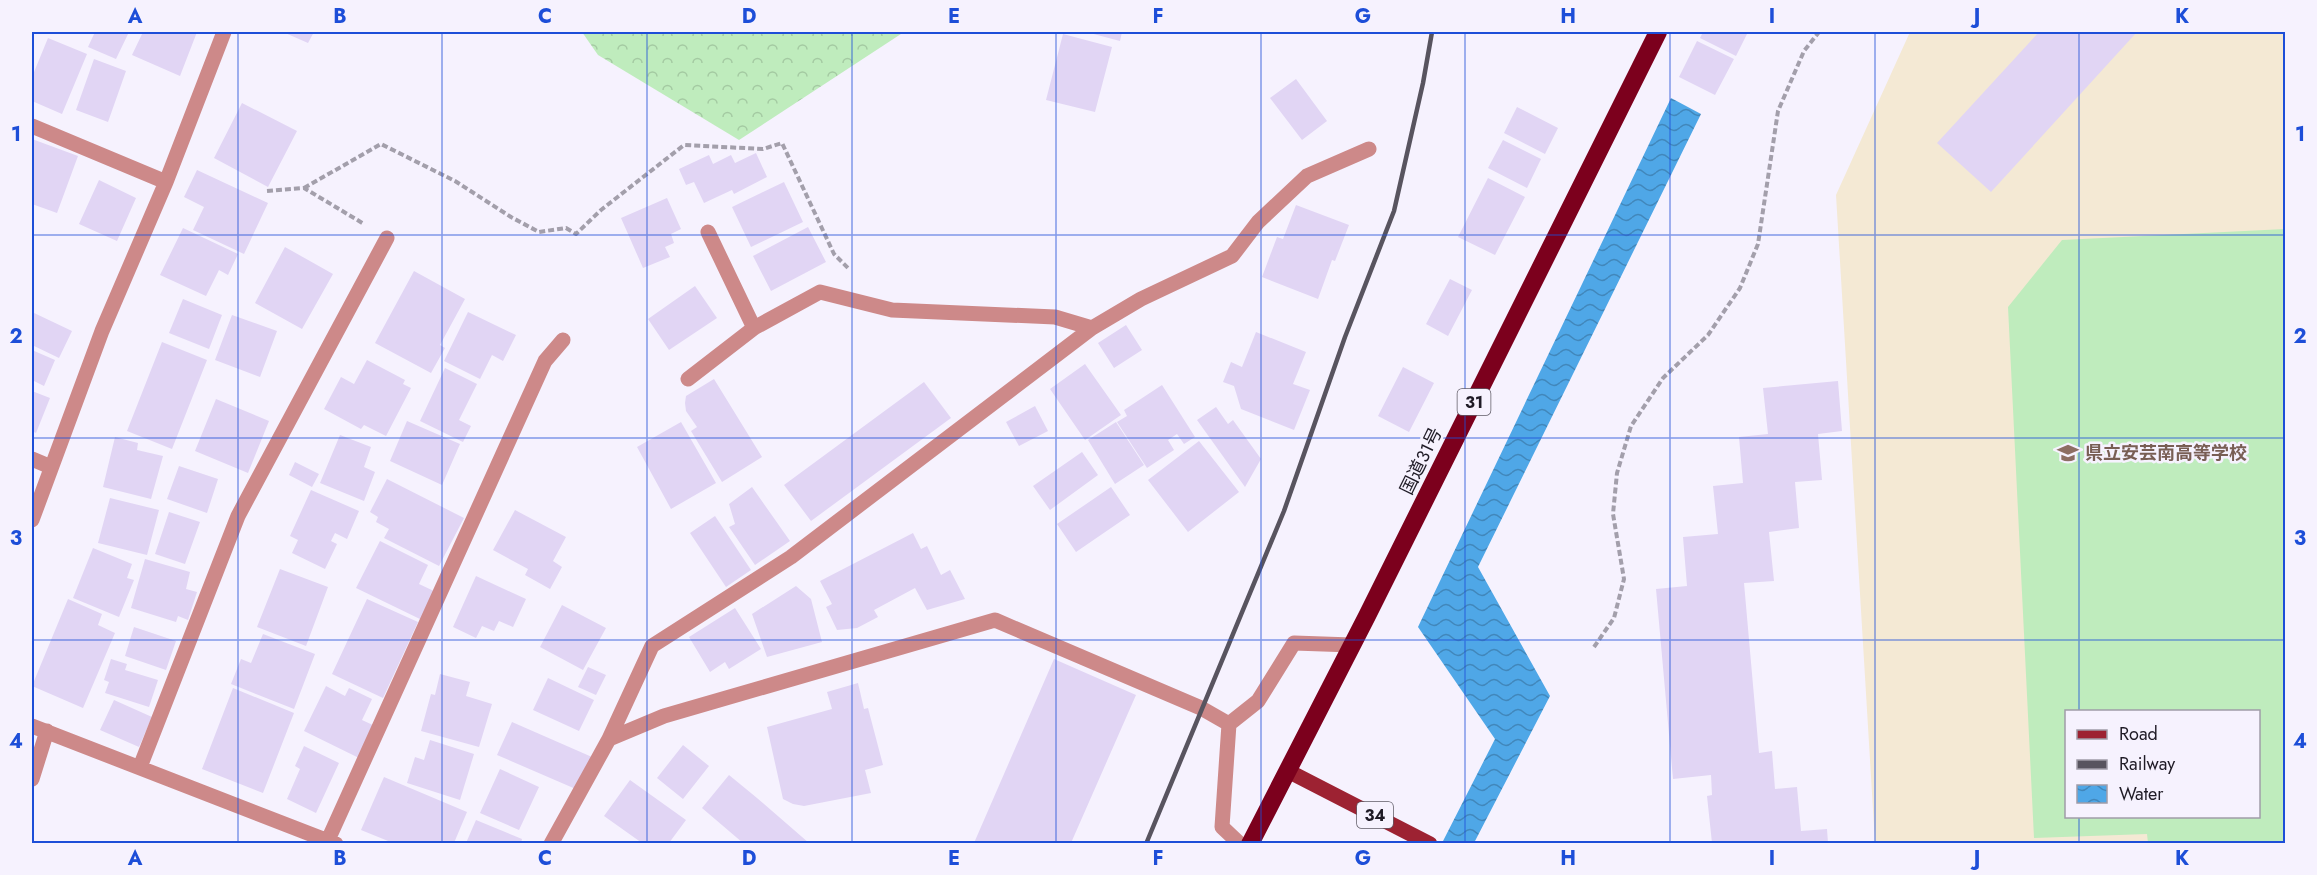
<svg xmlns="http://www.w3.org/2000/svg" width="2317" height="875" viewBox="0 0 2317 875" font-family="Jost,'Noto Sans JP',sans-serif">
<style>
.education{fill:#f4e9d4;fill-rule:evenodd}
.grass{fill:#bfecbd;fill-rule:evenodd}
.forest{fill:url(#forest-crowns)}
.water{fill:url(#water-waves)}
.building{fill:#e1d5f4}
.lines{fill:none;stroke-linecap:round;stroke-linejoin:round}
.path{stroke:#a39fab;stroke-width:4;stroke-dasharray:6 3;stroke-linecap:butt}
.minor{stroke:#cd8989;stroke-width:15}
.major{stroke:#9d2232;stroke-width:15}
.highway{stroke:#7c001d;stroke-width:18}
.rail{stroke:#58545f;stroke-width:4.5}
.grid{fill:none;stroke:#1d4ed8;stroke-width:1.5;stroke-opacity:0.55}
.labels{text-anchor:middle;stroke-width:5;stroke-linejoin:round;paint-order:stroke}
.shield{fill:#f6f2fe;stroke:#605c67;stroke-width:1.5}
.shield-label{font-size:16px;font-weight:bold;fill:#1f1b26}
.education-label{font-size:18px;font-weight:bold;fill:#785e54;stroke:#f6f2fe;text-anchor:start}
.street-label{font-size:18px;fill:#1f1b26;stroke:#f6f2fe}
.neatline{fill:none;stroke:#1d4ed8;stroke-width:2}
.grid-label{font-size:20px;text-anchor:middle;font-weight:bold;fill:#1d4ed8}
</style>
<defs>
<pattern id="forest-crowns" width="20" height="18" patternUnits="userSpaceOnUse" patternTransform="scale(1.5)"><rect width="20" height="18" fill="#bfecbd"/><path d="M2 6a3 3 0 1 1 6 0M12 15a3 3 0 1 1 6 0" fill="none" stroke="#a4caa2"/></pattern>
<pattern id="water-waves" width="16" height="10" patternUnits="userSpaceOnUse" patternTransform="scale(1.5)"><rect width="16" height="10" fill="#4fa7e7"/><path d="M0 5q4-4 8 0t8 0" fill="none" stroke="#4187bb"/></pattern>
</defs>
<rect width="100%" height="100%" fill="#f6f2fe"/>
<path class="education" d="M1910 32H2285V843H1875L1836 195ZM2066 712H2258V816H2066Z"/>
<path class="grass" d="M2285 229V843H2148L2147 834 2034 838 2008 307 2062 240ZM2066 712H2258V816H2066Z"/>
<path class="forest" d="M582 32H904L739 140 598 55Z"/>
<path class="water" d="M1671 98 1701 114 1478 567 1550 696 1474 843H1442L1495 739 1418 627Z"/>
<path class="building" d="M95 32H129L116 59 88 47Z
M143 32H197L180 76 132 55Z
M283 32H314L308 43Z
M1086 32H1122L1120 41Z
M1703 32H1748L1736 56 1700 38Z
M2039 32H2137L1991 192 1937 143Z
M1063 34 1112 47 1095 112 1046 100Z
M48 38 87 54 62 114 32 101V77Z
M1697 41 1734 59 1715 95 1679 77Z
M94 59 126 71 108 122 76 110Z
M1296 79 1327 121 1302 140 1270 98Z
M242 103 297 131 268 187 214 158Z
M1517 107 1558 128 1545 154 1504 133Z
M32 139 78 156 57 213 32 204Z
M1503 140 1541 159 1527 188 1488 168Z
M756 153 767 177 734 194 732 190 704 203 694 182 686 185 679 169 709 155 713 164 731 155 735 163Z
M197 170 268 203 244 254 193 230 204 207 184 197Z
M1488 178 1525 197 1495 255 1458 237Z
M99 180 136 198 117 241 79 224Z
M784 182 803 222 751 247 732 207Z
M667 198 681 229 671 234 674 243 665 247 670 257 643 268 621 218Z
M1296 205 1349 225 1335 261 1332 260 1318 299 1262 277 1277 237 1283 239Z
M808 227 826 262 771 291 753 256Z
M183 228 238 254 228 275 219 270 206 296 160 275Z
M285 247 333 274 302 329 255 303Z
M414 271 465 299 440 345 445 348 431 373 375 343Z
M1450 279 1472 290 1448 336 1426 324Z
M695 286 717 318 669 350 648 319Z
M183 299 222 315 209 349 169 333Z
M32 312 72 331 59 358 32 345Z
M468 312 516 335 503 361 492 355 480 379 444 361Z
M232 315 277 331 260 377 215 360Z
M1126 325 1142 350 1114 368 1098 343Z
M1256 332 1306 352 1293 384 1310 390 1294 430 1241 409 1234 386 1223 382 1231 362 1242 367Z
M162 342 207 360 172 449 127 431Z
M32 350 55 360 44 386 32 380Z
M367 360 405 380 403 384 411 388 386 436 364 425 361 429 324 409 341 377 354 384Z
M1085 364 1121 415 1085 440 1050 389Z
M1403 367 1434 383 1409 432 1378 416Z
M445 368 477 384 459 420 471 426 463 442 420 421Z
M714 379 762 457 722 482 691 431 697 427 686 411 685 403 686 396Z
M1838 381 1842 431 1818 434 1822 480 1795 482 1799 528 1769 532 1774 581 1744 583 1759 753 1772 751 1775 789 1797 787 1801 831 1827 829 1828 843H1712L1707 796 1712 795 1711 775 1673 779 1656 589 1687 586 1683 537 1718 534 1713 486 1743 483 1739 437 1768 434 1763 388Z
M924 382 951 418 811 521 784 485Z
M1162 385 1195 437 1184 444 1177 434 1168 440 1174 450 1147 468 1117 422 1127 416 1124 410Z
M32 391 50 398 36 433 32 431Z
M216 399 269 421 248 473 195 451Z
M1035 406 1048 431 1019 446 1006 422Z
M1216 407 1228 424 1233 420 1261 459 1245 487 1197 420Z
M407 421 460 444 442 485 390 461Z
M681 422 716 483 671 509 637 447Z
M1116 422 1144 465 1115 484 1088 440Z
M340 435 371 447 364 467 375 472 364 501 320 483Z
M115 437 138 443 137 450 163 456 151 499 103 487Z
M1199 441 1239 492 1188 532 1148 480Z
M1082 452 1098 475 1050 510 1033 486Z
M295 462 319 474 312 487 289 475Z
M179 466 218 479 207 513 167 499Z
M387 479 464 518 439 566 384 538 389 529 376 522 378 517 370 512Z
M752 487 790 541 755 565 729 527 735 524 729 504Z
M1111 487 1130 515 1076 552 1057 524Z
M311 490 359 511 347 539 335 533 331 541 337 544 325 569 292 553 298 540 290 536Z
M110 498 159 510 147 555 98 543Z
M515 510 566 537 553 561 562 567 550 589 525 575 528 569 493 550Z
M169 512 200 522 185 564 155 554Z
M715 516 751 570 726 587 690 533Z
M913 533 921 549 927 546 941 575 950 570 965 599 927 610 915 588 874 610 878 617 857 628 837 630 826 607 832 604 820 581Z
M380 541 428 565 419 584 436 592 422 620 356 588Z
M93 548 132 564 127 578 134 580 119 617 73 598Z
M145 559 190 572 186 589 197 592 188 620 178 616 176 622 131 608Z
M280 569 328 587 306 646 257 627Z
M476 576 526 599 513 627 499 621 494 631 482 626 476 638 453 627Z
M796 586 811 599 822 642 767 657 752 614Z
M68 599 102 614 98 625 115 633 83 708 32 686Z
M367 599 418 622 383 698 332 674Z
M562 605 606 628 583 670 540 647Z
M735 608 761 649 729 669 725 662 710 672 689 637Z
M134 627 176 641 166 670 125 656Z
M263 634 315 654 294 709 231 684 241 659 251 663Z
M111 659 127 664 125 670 158 680 149 707 105 693 109 682 104 680Z
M1054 659 1136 695 1071 843H974Z
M588 667 606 675 596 695 578 687Z
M440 674 470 682 466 696 492 704 479 747 421 731 431 694 435 695Z
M548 678 594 700 579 731 533 710Z
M858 683 864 709 868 708 883 765 865 770 871 793 804 806 793 804 783 799 767 727 832 709 827 692Z
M326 686 345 696 349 688 372 699 362 720 375 726 359 758 304 731Z
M233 688 294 713 263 793 202 769Z
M114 700 152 717 139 747 100 730Z
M512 722 592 757 578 790 497 755Z
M430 740 474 754 460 800 407 783 415 757 424 760Z
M683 745 709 766 683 799 657 778Z
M304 746 339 763 316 813 287 799 300 769 295 766Z
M500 769 539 787 519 830 480 813Z
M729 775 757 798 809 843H743L702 808Z
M384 777 467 812 454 843H393L361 830Z
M630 780 686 820 669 843H642L604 816Z
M476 820 522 839 521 843H466Z"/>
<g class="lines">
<path class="path" d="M304 188 381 144 455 181 511 217 539 232 566 228 576 234 601 210 684 145 763 149 782 143 834 254 849 269
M267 191 304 188 364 224
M1594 647 1614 618 1624 579 1613 514 1617 473 1631 426 1663 378 1708 335 1740 288 1758 244 1778 111 1804 51 1819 32"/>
<path class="minor" d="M32 126 166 182
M708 232 754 328
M688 379 754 328 820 292 892 310 1055 317 1092 328
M32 459 51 467
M32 520 102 331 166 182 224 32
M32 726 336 844
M609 739 652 646 791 557 1092 328 1141 299 1232 256 1258 222 1307 176 1369 149
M140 767 238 516 387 238
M32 779 47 731
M328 840 545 361 563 340
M551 844 609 739 664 716 995 620 1201 708 1229 724
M1240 844 1222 827 1229 724 1258 701 1294 643 1352 645"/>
<path class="major" d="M1288 771 1430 844"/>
<path class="highway" d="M1250 844 1367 616 1658 32"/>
<path class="rail" d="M1146 844 1284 511 1345 337 1394 211 1423 83 1432 32"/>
</g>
<path class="grid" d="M238 32V844M442 32V844M647 32V844M852 32V844M1056 32V844M1261 32V844M1465 32V844M1670 32V844M1875 32V844M2079 32V712M32 235H2286M32 438H2286M32 640H2286M2079 816V844"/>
<defs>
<symbol id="school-bare" viewBox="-9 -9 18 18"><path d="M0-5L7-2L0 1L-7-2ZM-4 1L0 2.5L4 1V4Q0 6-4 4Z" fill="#8d6e63" stroke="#f6f2fe" stroke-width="2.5" paint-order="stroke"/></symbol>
</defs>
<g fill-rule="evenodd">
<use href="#school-bare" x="2053" y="438" width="30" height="30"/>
</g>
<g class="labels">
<g class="shield">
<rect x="1457.5" y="389" width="33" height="26" rx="4.5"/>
<rect x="1357" y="802" width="36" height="26" rx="4.5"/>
</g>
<g class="shield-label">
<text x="1474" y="408">31</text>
<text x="1375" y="821">34</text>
</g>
<g class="education-label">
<text x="2085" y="459">県立安芸南高等学校</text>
</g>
<g class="street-label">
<text transform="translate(1421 461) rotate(-64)" y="6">国道31号</text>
</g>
</g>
<rect width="2317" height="875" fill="none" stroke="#f6f2fe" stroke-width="66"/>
<rect x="2065" y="710" width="195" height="108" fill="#f6f2fe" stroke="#a09ca8" stroke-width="1.5"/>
<rect x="2077" y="730" width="30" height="9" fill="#9d2232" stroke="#a09ca8" stroke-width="1.5"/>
<text x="2119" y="740" font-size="18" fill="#1f1b26">Road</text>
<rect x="2077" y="760" width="30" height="9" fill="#58545f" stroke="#a09ca8" stroke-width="1.5"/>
<text x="2119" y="770" font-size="18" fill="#1f1b26">Railway</text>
<rect x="2077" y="785" width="30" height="18" fill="url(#water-waves)" stroke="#a09ca8" stroke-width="1.5"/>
<text x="2119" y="800" font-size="18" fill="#1f1b26">Water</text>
<rect x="33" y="33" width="2251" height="809" class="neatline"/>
<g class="grid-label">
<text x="135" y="23">A</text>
<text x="340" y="23">B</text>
<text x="545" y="23">C</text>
<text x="749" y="23">D</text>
<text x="954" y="23">E</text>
<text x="1158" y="23">F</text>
<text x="1363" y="23">G</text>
<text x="1568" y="23">H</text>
<text x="1772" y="23">I</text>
<text x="1977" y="23">J</text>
<text x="2182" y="23">K</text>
<text x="16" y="141">1</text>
<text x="2300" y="141">1</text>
<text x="16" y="343">2</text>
<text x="2300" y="343">2</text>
<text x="16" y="545">3</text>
<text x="2300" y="545">3</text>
<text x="16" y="748">4</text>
<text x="2300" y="748">4</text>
<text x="135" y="865">A</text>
<text x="340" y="865">B</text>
<text x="545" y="865">C</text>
<text x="749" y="865">D</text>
<text x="954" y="865">E</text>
<text x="1158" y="865">F</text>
<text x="1363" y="865">G</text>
<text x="1568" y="865">H</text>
<text x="1772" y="865">I</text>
<text x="1977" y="865">J</text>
<text x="2182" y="865">K</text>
</g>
</svg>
